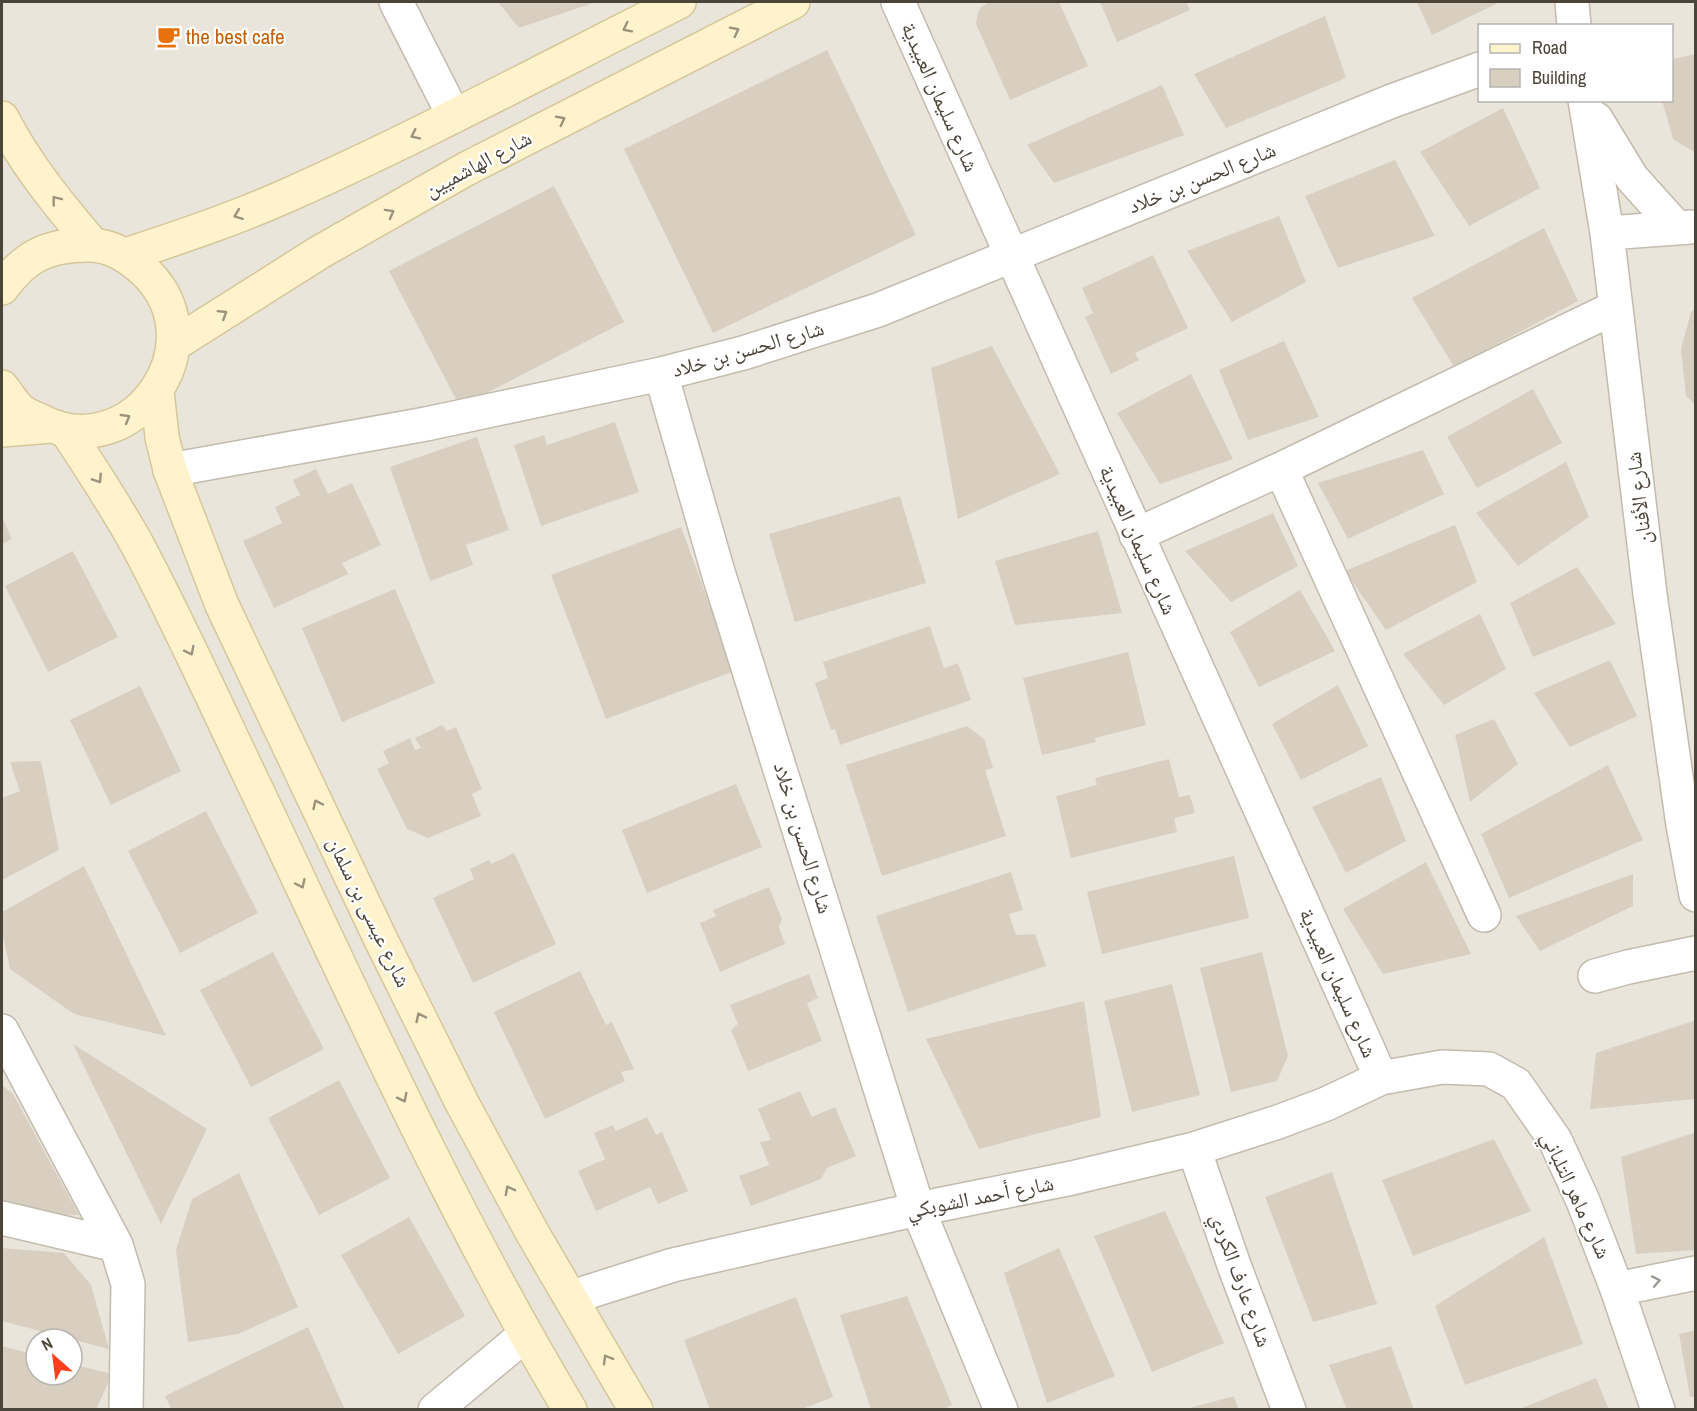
<svg xmlns="http://www.w3.org/2000/svg" width="1697" height="1411" viewBox="0 0 1697 1411" font-family="'Archivo Narrow','Noto Naskh Arabic',sans-serif">
<style>
.residential{fill:#eae5da;fill-rule:evenodd}
.building{fill:#d8cfc1}
.lines{fill:none;stroke-linecap:round;stroke-linejoin:round}
.street-casing{stroke:#c2bbae;stroke-width:36}
.secondary-casing{stroke:#d6c79b;stroke-width:36}
.street{stroke:#fff;stroke-width:33}
.secondary{stroke:#fff3cd;stroke-width:33}
.oneway{stroke:#9c937c}
.oneway2{stroke:#9c9892}
.labels{text-anchor:middle;stroke-width:4.5;stroke-linejoin:round;paint-order:stroke}
.food-label{font-size:21px;fill:#c56008;stroke:#fff;text-anchor:start}
.street-label{font-size:21px;fill:#4b4439;stroke:#fff}
</style>
<rect width="100%" height="100%" fill="#f6f3ec"/>
<path class="residential" d="M2 2H1695V1409L2 1410ZM1480 26H1672V100H1480ZM36 1339H72V1375H36Z"/>
<path class="building" d="M498 2H596L519 28Z
M989 2H1059L1088 66 1010 100 976 24 978 12 981 7Z
M1100 2H1186L1190 10 1117 42Z
M1417 2H1500L1432 35Z
M1325 16 1346 78 1226 128 1194 74Z
M827 50 916 235 713 333 624 149Z
M1696 54V153L1673 139 1662 100H1672V59Z
M1162 85 1184 135 1054 183 1027 145Z
M1503 108 1540 188 1469 226 1420 152Z
M1395 160 1435 236 1338 268 1305 196Z
M554 186 624 322 460 407 389 271Z
M1279 216 1306 282 1232 322 1187 251Z
M1544 228 1578 301 1454 367 1412 298Z
M1153 255 1188 328 1135 353 1139 360 1111 374 1085 317 1093 313 1082 288Z
M1696 308V405L1686 396 1681 349 1691 312Z
M1284 341 1319 417 1248 440 1219 370Z
M992 346 1060 474 958 519 931 368Z
M1191 374 1233 459 1160 484 1117 413Z
M1533 389 1562 443 1477 488 1447 437Z
M615 422 639 492 541 526 514 445 544 435 547 445Z
M477 437 509 530 466 545 473 565 430 581 390 467Z
M1423 450 1444 494 1348 539 1318 483Z
M1566 462 1589 517 1518 566 1476 513Z
M316 469 328 494 352 483 381 545 342 563 348 574 274 608 243 541 282 523 275 507 300 495 293 480Z
M900 496 926 583 795 622 769 534Z
M1273 513 1298 566 1231 602 1185 551Z
M2 517 12 539 2 544Z
M1455 525 1477 582 1386 630 1345 571Z
M681 527 734 671 606 719 551 575Z
M1098 531 1122 613 1015 625 995 561Z
M73 551 118 637 48 672 5 586Z
M1577 567 1616 624 1533 657 1510 603Z
M395 589 435 683 342 722 302 628Z
M1300 590 1335 651 1259 687 1230 632Z
M1480 614 1506 669 1444 705 1403 654Z
M930 626 944 668 958 663 971 700 840 745 835 729 831 730 815 683 828 678 823 662Z
M1128 652 1146 725 1095 738 1096 742 1042 755 1023 678Z
M1610 660 1637 716 1570 747 1534 693Z
M1338 685 1368 746 1301 780 1272 724Z
M140 686 181 771 111 805 70 720Z
M1494 719 1518 764 1470 802 1455 735Z
M442 725 447 731 456 727 482 789 472 794 481 816 428 838 407 829 377 769 389 763 383 751 410 738 415 750 421 748 415 738Z
M967 726 984 739 993 768 985 770 1006 836 882 876 846 765Z
M1169 759 1179 797 1190 795 1195 813 1174 818 1177 832 1071 858 1056 796 1097 785 1095 778Z
M41 761 59 850 2 880V798L20 791 10 762Z
M1608 765 1643 840 1509 898 1481 834Z
M1381 777 1406 841 1346 873 1312 807Z
M736 784 762 847 647 893 622 830Z
M206 811 258 913 180 953 128 851Z
M514 853 556 944 473 983 433 898 474 879 470 869 489 860 491 864Z
M1234 856 1249 918 1102 954 1087 892Z
M1426 862 1471 954 1383 974 1343 909Z
M84 866 166 1036 74 1014 10 969 2 931V912Z
M1011 872 1023 910 1009 914 1016 935 1035 934 1046 966 908 1012 876 916Z
M1633 874V906L1540 951 1516 916Z
M769 887 782 919 779 927 785 944 720 972 700 923 716 916 713 910Z
M273 952 324 1049 251 1087 200 990Z
M1262 952 1288 1056 1277 1081 1231 1092 1200 968Z
M580 971 606 1025 612 1022 634 1069 621 1072 625 1081 545 1119 494 1012Z
M809 974 818 998 807 1003 822 1041 748 1071 731 1030 738 1024 730 1005Z
M1172 984 1200 1095 1132 1112 1104 1001Z
M1084 1001 1101 1117 979 1149 926 1039Z
M1696 1020V1099L1590 1109 1596 1053Z
M73 1044 207 1129 161 1224Z
M339 1080 390 1178 319 1215 268 1118Z
M2 1085 13 1094 79 1215 5 1213 2 1207Z
M800 1091 812 1117 835 1107 856 1156 827 1168 821 1179 751 1206 739 1176 769 1165 760 1142 771 1140 758 1109Z
M647 1117 656 1135 662 1132 688 1191 658 1204 650 1187 596 1211 578 1171 605 1159 594 1133 613 1125 616 1131Z
M1696 1132V1250L1636 1254 1621 1157Z
M1494 1139 1531 1211 1413 1256 1382 1180Z
M1332 1172 1377 1304 1313 1322 1265 1197Z
M239 1173 298 1307 238 1334 188 1342 176 1250 192 1199Z
M1165 1211 1224 1343 1152 1372 1094 1236Z
M409 1217 465 1316 398 1354 341 1255Z
M1544 1237 1583 1344 1465 1385 1435 1306Z
M2 1248 64 1253 91 1285 109 1349 2 1321Z
M1059 1248 1115 1376 1047 1403 1004 1273Z
M907 1296 952 1405 941 1410H871L840 1315Z
M796 1297 833 1397 800 1410H710L684 1340Z
M308 1327 345 1410H172L165 1396Z
M1696 1330V1396L1690 1397 1679 1334Z
M2 1346 36 1355V1375H72V1364L112 1374 96 1410H2Z
M1391 1346 1414 1410H1347L1329 1365Z
M1596 1378 1609 1410H1520V1409Z
M1234 1396 1239 1410H1186V1409Z"/>
<g class="lines">
<defs>
<path id="street" d="M396 2 454 116
M898 2 1381 1078
M1572 2 1574 26
M1585 100 1607 233 1650 594 1683 825 1696 895
M1596 119 1632 178 1677 228
M1607 233 1691 227
M1281 469 1484 915
M170 470 426 424 661 374
M1136 535 1281 469 1616 307
M1595 976 1628 967 1696 953
M2 1031 116 1245 128 1284 126 1410
M1194 1149 1235 1268 1289 1410
M2 1218 116 1245
M1617 1289 1696 1273
M572 1297 673 1265 918 1209 1072 1178 1194 1149 1278 1122 1326 1104 1381 1078 1442 1067 1489 1069 1516 1084 1555 1140 1583 1201 1617 1289 1658 1410
M435 1410 525 1335
M1001 1410 918 1209 718 572 661 374 743 353 878 310 1392 101 1480 69"/>
<path id="secondary" d="M2 118C26 165 59 205 93 245
M126 255C180 237 235 219 288 195 421 136 549 67 679 2
M2 288C25 256 48 245 87 245 107 244 126 255 140 267 224 338 134 471 39 420 32 417 24 414 19 409 13 403 7 394 2 387
M173 345 320 252 466 169 793 2
M157 391 162 437 170 470 222 605 381 940 462 1103 533 1234 636 1410
M2 430 51 426
M66 430C91 469 117 507 139 548 182 629 220 714 260 797 358 1004 452 1213 570 1410"/>
</defs>
<use href="#street" class="street-casing"/>
<use href="#secondary" class="secondary-casing"/>
<use href="#street" class="street"/>
<use href="#secondary" class="secondary"/>
</g>
<defs><path id="oneway-chevron" d="M-2-3.5L2.5 0L-2 3.5" fill="none" stroke-width="1.6" stroke-linecap="round" stroke-linejoin="round" transform="scale(1.5)"/></defs>
<g class="oneway">
<use href="#oneway-chevron" transform="translate(627 28) rotate(153)"/>
<use href="#oneway-chevron" transform="translate(735 31) rotate(-27)"/>
<use href="#oneway-chevron" transform="translate(561 120) rotate(-27)"/>
<use href="#oneway-chevron" transform="translate(415 135) rotate(154)"/>
<use href="#oneway-chevron" transform="translate(56 200) rotate(-128)"/>
<use href="#oneway-chevron" transform="translate(390 213) rotate(-29)"/>
<use href="#oneway-chevron" transform="translate(238 215) rotate(159)"/>
<use href="#oneway-chevron" transform="translate(223 314) rotate(-32)"/>
<use href="#oneway-chevron" transform="translate(126 418) rotate(-30)"/>
<use href="#oneway-chevron" transform="translate(98 479) rotate(57)"/>
<use href="#oneway-chevron" transform="translate(190 651) rotate(63)"/>
<use href="#oneway-chevron" transform="translate(317 804) rotate(-115)"/>
<use href="#oneway-chevron" transform="translate(301 884) rotate(65)"/>
<use href="#oneway-chevron" transform="translate(420 1017) rotate(-116)"/>
<use href="#oneway-chevron" transform="translate(403 1098) rotate(63)"/>
<use href="#oneway-chevron" transform="translate(509 1190) rotate(-118)"/>
<use href="#oneway-chevron" transform="translate(607 1359) rotate(-120)"/>
</g>
<use class="oneway2" href="#oneway-chevron" transform="translate(1656 1281) rotate(-11)"/>
<defs>
<symbol id="cafe-bare" viewBox="-9 -9 18 18"><path d="M-5.5-4.5H6V0H3Q3 3.5 0 3.5H-2.5Q-5.5 3.5-5.5 0ZM3-3.2v2h1.7v-2ZM-6 4.5H4V6H-6Z" fill="#e8710a" stroke="#fff" stroke-width="2.5" paint-order="stroke"/></symbol>
</defs>
<g fill-rule="evenodd">
<use href="#cafe-bare" x="152" y="20" width="33" height="33"/>
</g>
<g class="labels">
<g class="food-label">
<text x="186" y="44">the best cafe</text>
</g>
<g class="street-label">
<text transform="translate(940 97) rotate(66)" y="7">شارع سليمان العبيدية</text>
<text transform="translate(478 164) rotate(-28)" y="7">شارع الهاشميين</text>
<text transform="translate(1202 178) rotate(-22)" y="7">شارع الحسن بن خلاد</text>
<text transform="translate(748 349) rotate(-16)" y="7">شارع الحسن بن خلاد</text>
<text transform="translate(1639 498) rotate(-97)" y="7">شارع الأفنان</text>
<text transform="translate(1138 540) rotate(66)" y="7">شارع سليمان العبيدية</text>
<text transform="translate(803 838) rotate(73)" y="7">شارع الحسن بن خلاد</text>
<text transform="translate(369 912) rotate(64)" y="7">شارع عيسى بن سلمان</text>
<text transform="translate(1338 983) rotate(66)" y="7">شارع سليمان العبيدية</text>
<text transform="translate(1576 1195) rotate(65)" y="7">شارع ماهر التلباني</text>
<text transform="translate(980 1197) rotate(-11)" y="7">شارع أحمد الشوبكي</text>
<text transform="translate(1241 1280) rotate(70)" y="7">شارع عارف الكردي</text>
</g>
</g>
<rect width="1697" height="1411" fill="none" stroke="#4b4439" stroke-width="6"/>
<rect x="1478" y="24" width="195" height="78" fill="#ffffff" stroke="#b7b4b0" stroke-width="1.5"/>
<rect x="1490" y="44" width="30" height="9" fill="#fff3cd" stroke="#b7b4b0" stroke-width="1.5"/>
<text x="1532" y="54" font-size="18" fill="#4b4439">Road</text>
<rect x="1490" y="69" width="30" height="18" fill="#d8cfc1" stroke="#b7b4b0" stroke-width="1.5"/>
<text x="1532" y="84" font-size="18" fill="#4b4439">Building</text>
<g transform="translate(54 1357) rotate(332)"><circle r="28" fill="#ffffff" stroke="#b7b4b0" stroke-width="1.5"/>
<path d="M0-4.5L10 22L0 15L-10 22Z" fill="#fc3f1d"/>
<text y="-9" font-size="16" font-weight="bold" text-anchor="middle" fill="#4b4439">N</text>
</g>
</svg>
